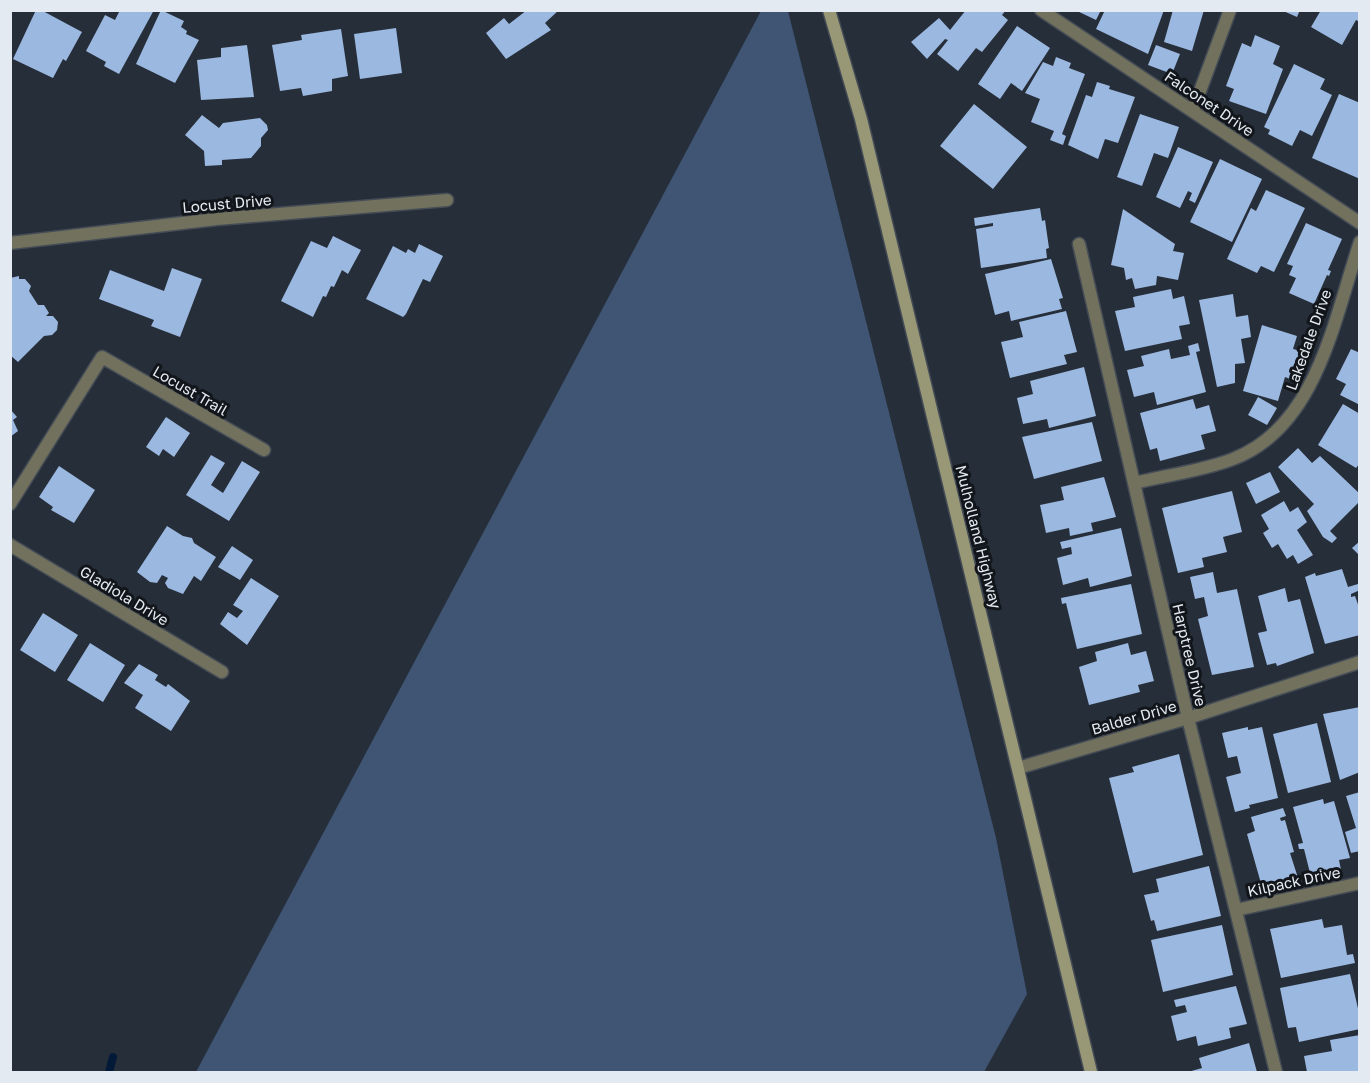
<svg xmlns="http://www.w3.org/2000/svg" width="1370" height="1083" viewBox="0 0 1370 1083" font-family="'Golos Text',sans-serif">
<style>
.green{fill:#3f5573}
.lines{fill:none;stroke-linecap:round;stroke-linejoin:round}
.stream{stroke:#031938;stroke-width:8}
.building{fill:#9bb8e1}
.minor-casing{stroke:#444c56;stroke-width:15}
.secondary-casing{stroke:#444c56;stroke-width:15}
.minor{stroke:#72715d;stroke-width:12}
.secondary{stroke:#989776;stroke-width:12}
.labels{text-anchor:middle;stroke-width:6;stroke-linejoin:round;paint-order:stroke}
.street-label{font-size:15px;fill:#e4eaf1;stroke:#12161b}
</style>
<rect width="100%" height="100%" fill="#262e39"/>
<path class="green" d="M761 11H788L996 838 1027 994 984 1072H196Z"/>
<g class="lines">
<path class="stream" d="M109 1072 113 1057"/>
</g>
<path class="building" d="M36 10H41L82 32 66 61 63 59 53 78 13 59Z
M120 10H154L119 74 104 66 106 62 86 51 105 15 115 20Z
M161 10 184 21 181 27 187 31 186 34 199 40 175 83 136 64Z
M527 10H559L545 23 551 30 506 59 486 33 504 18 509 24Z
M966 10H1006L1002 15 1008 20 982 52 976 48 958 71 937 54 948 40 945 39 927 59 911 42 939 18 950 30Z
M1075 10H1101L1096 20Z
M1105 10H1164L1148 54 1096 29Z
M1173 10H1204L1192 51 1164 42Z
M1281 10H1300L1297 17Z
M1321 10H1360V22L1356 20 1342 45 1311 27Z
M1017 26 1050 48 1022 91 1011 83 1000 99 978 84Z
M396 28 402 73 360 79 354 34Z
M341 29 348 76 332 79V91L303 96 301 88 280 91 272 45 302 40 301 35Z
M1255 35 1280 46 1273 64 1283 69 1266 114 1229 101 1234 89 1226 86 1242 43 1251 47Z
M247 45 254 97 201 100 197 60 221 57V48Z
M1156 45 1180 54 1172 74 1148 65Z
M1056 57 1071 63 1069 68 1085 74 1062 134 1066 136 1063 145 1050 140 1054 131 1031 122 1040 99 1025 93 1043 62 1053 66Z
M1294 64 1325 79 1320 89 1332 95 1312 136 1300 130 1292 146 1268 134 1270 130 1264 127Z
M1097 82 1110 86 1109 89 1135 97 1118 143 1105 139 1098 159 1068 145 1086 95 1092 97Z
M1339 94 1360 103V179L1312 158Z
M974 104 1027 147 993 189 940 146Z
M1140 114 1179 127 1168 158 1154 153 1142 186 1117 177Z
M202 115 219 128 223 123 260 118 267 125 268 130 261 138V146L251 158 222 160V165L205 166 204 151 185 135Z
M1178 147 1213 162 1195 203 1189 200 1192 193 1188 191 1180 208 1156 197Z
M1220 159 1262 179 1232 242 1190 222Z
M1266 190 1305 208 1274 272 1261 266 1257 273 1227 259 1251 208 1256 211Z
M1040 208 1042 221 1045 220 1049 248 1046 249 1047 258 981 268 976 229 993 226V223L975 226 974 218Z
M1123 209 1175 244 1173 251 1184 253 1178 280 1157 276 1156 285 1135 289 1132 278 1126 280 1124 268 1111 265Z
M1306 223 1342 239 1328 270 1331 271 1329 276 1327 275 1314 304 1289 293 1296 278 1289 275 1293 266 1287 264Z
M333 236 361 250 348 274 342 270 334 287 331 286 326 297 323 296 313 317 281 301 311 241 327 248Z
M419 244 443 256 430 282 423 279 406 314 403 317 366 299 393 246 406 253 408 249 415 253Z
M1051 259 1063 298 1059 299 1062 309 1011 321 1009 311 995 315 985 274Z
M172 268 202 279 180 337 151 326 154 320 99 299 110 270 164 291Z
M19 276V279H25L31 286 29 291 38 305H44L49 313 46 316H53L58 322 57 330 52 335 44 336 18 362 10 355V278Z
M1171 289 1173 299 1184 296 1190 324 1179 326 1182 339 1125 351 1115 311 1135 307 1133 297Z
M1233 294 1236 317 1248 315 1251 337 1241 339 1245 363 1235 364V383L1217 387 1199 300Z
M1066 311 1077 352 1064 355 1067 364 1010 378 1001 342 1023 337 1019 322Z
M1262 325 1297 336 1293 349 1301 351 1299 357 1305 359 1301 373 1295 371 1293 380 1285 377 1278 401 1243 391Z
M1198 343 1200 351 1196 352 1206 392 1157 405 1154 392 1134 397 1127 370 1144 366 1141 356 1169 349 1171 359 1190 355 1188 346Z
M1351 349 1360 353V405L1340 395 1346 384 1336 379Z
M1084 367 1096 416 1049 428 1047 419 1023 424 1017 398 1033 394 1030 381Z
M1258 397 1277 408 1267 425 1248 415Z
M1193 399 1196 409 1209 405 1216 431 1201 435 1205 449 1160 461 1157 448 1150 450 1140 413Z
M1343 404 1360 414V463L1356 468 1318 445Z
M10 409 17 417 13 420 18 431 10 437Z
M166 417 190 433 174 457 163 449 159 456 146 447Z
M1092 422 1102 461 1034 479 1022 437Z
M1298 448 1312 463 1320 456 1360 494V501L1330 531 1337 538 1332 543 1323 537 1307 511 1314 504 1278 467Z
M211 455 225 463 211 485 223 493 242 461 260 472 229 521 186 495Z
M59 466 95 490 74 523 51 510 53 507 39 497Z
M1270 472 1280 492 1256 504 1246 483Z
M1104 477 1116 517 1091 523 1093 531 1070 536 1069 528 1046 533 1040 505 1064 500 1061 487Z
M1232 491 1242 532 1223 537 1227 552 1202 558 1204 567 1178 573 1162 508Z
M1284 501 1290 512 1298 507 1307 522 1297 530 1313 555 1298 564 1293 555 1287 559 1278 544 1272 548 1263 533 1269 529 1261 515Z
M167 526 183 536 192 538 194 543 216 557 201 581 194 576 183 594 168 588 165 583 168 578 162 575 157 583 150 582 137 572Z
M1121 528 1132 576 1090 587 1088 578 1063 585 1057 558 1072 554 1071 547 1062 549 1060 542Z
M1360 541V556L1352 548Z
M232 546 253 560 240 580 218 567Z
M1342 569 1348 587 1358 584 1360 590 1351 594V597L1355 596 1360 610V635L1325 644 1305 577 1315 573 1316 576Z
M1213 572 1217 593 1237 589 1254 667 1212 675 1198 619 1208 616 1204 597 1195 599 1190 577Z
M251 578 279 596 247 645 220 624 228 612 237 618 243 611 233 605Z
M1131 584 1142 634 1077 649 1066 603 1062 604 1061 598Z
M1285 588 1288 602 1300 599 1314 653 1277 666 1276 663 1267 665 1258 633 1267 631 1258 596Z
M43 613 78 635 55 672 20 650Z
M90 643 125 665 103 702 67 680Z
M1128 643 1131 655 1146 651 1154 681 1138 685 1140 692 1089 705 1079 667 1097 661 1095 652Z
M139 664 158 675 155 680 166 687 168 684 190 701 171 731 135 708 143 695 124 683Z
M1360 707V772L1340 780 1323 714Z
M1317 723 1331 782 1288 793 1273 734Z
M1248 727V730L1262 727 1278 798 1249 805 1250 808 1235 812 1226 777 1241 773 1237 756 1228 758 1222 733Z
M1179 754 1203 855 1133 873 1109 778 1134 772 1132 767Z
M1360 792V851L1351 853 1345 832 1356 828 1346 796Z
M1323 799 1324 804 1334 801 1350 858 1339 860 1341 870 1311 877 1304 849H1299L1298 844 1303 843 1293 807Z
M1283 808 1286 816 1280 818 1281 821 1285 820 1294 852 1290 853 1299 881 1272 889 1271 884 1262 887 1247 834 1255 831 1251 817Z
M1209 866 1221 916 1157 931 1154 920 1151 921 1144 895 1159 892 1156 879Z
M1322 919 1324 928 1342 925 1347 955 1353 954 1355 963 1281 978 1270 929Z
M1222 925 1233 975 1163 992 1151 940Z
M1350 974 1360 1017V1029L1299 1042 1296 1027 1288 1028 1280 988Z
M1236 986 1247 1024 1229 1028 1231 1038 1198 1046 1196 1036 1177 1041 1171 1016 1187 1012 1185 1005 1176 1007 1174 1000Z
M1360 1035V1072H1307L1304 1056 1332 1051 1330 1040Z
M1249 1043 1257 1072H1188L1202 1068 1199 1058Z"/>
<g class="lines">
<defs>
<path id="minor" d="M1041 10 1360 223
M1193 110 1230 10
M10 243 217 219 447 200
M1079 244 1188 718 1276 1072
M1135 483C1167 475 1202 471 1233 459 1317 427 1334 319 1360 242
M10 504 102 357 264 450
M10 545 222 672
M1018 768 1188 718 1360 662
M1236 910 1360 883"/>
<path id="secondary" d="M829 10 861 119 1091 1072"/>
</defs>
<use href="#minor" class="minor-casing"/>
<use href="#secondary" class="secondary-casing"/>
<use href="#minor" class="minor"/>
<use href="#secondary" class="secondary"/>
</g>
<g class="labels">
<g class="street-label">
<text transform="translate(1209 104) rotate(34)" y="5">Falconet Drive</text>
<text transform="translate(227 204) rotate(-5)" y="5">Locust Drive</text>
<text transform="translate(1309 340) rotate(-70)" y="5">Lakedale Drive</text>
<text transform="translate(190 391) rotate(30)" y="5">Locust Trail</text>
<text transform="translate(978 537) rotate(76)" y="5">Mulholland Highway</text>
<text transform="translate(124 596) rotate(31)" y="5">Gladiola Drive</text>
<text transform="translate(1189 655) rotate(77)" y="5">Harptree Drive</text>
<text transform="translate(1134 718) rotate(-16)" y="5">Balder Drive</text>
<text transform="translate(1294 882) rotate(-12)" y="5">Kilpack Drive</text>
</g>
</g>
<rect width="1370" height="1083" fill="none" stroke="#e4eaf1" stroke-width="24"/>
</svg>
